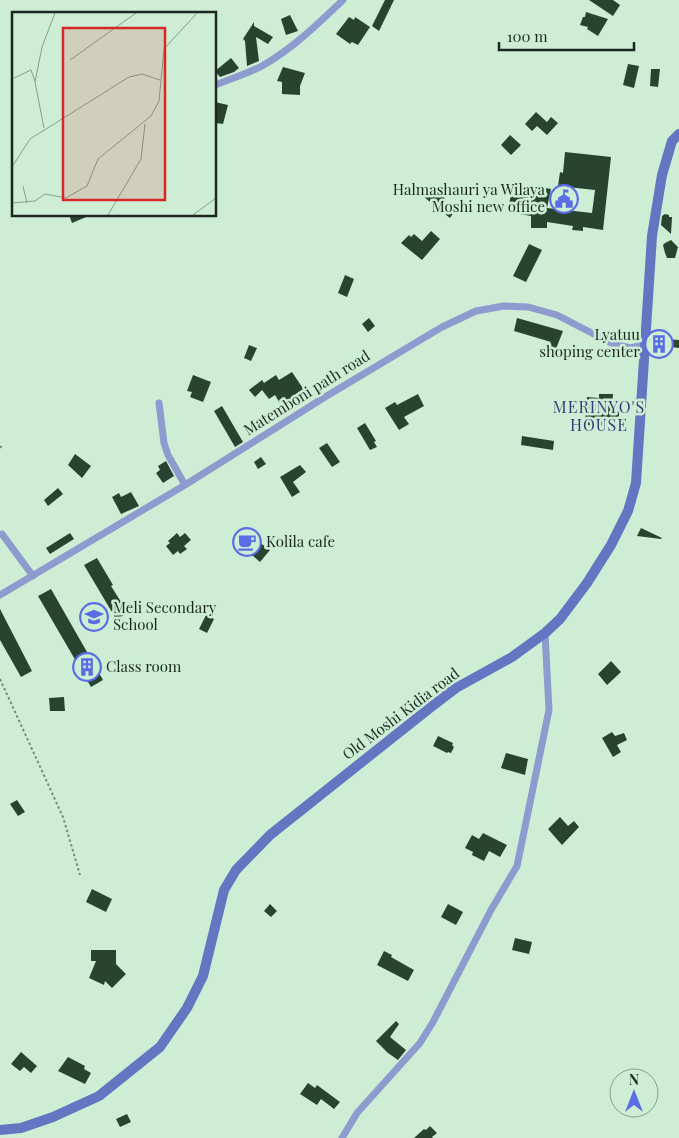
<svg xmlns="http://www.w3.org/2000/svg" width="679" height="1138" viewBox="0 0 679 1138" font-family="'Playfair Display',serif">
<style>
.building{fill:#284430}
.lines{fill:none;stroke-linecap:round;stroke-linejoin:round}
.path{stroke:#758c7b;stroke-width:2;stroke-dasharray:2.5 2.5;stroke-linecap:butt}
.street{stroke:#8d9bcf;stroke-width:7}
.secondary{stroke:#6475c2;stroke-width:10}
.labels{text-anchor:middle;stroke-width:5;stroke-linejoin:round;paint-order:stroke}
.poi-label{font-size:15px;fill:#1c281f;stroke:#cdeed5;text-anchor:start}
.street-label{font-size:15px;fill:#1c281f;stroke:#cdeed5}
.neighbourhood-label{font-size:16px;letter-spacing:1px;fill:#313c77;stroke:#cdeed5}
.inset-road{fill:none;stroke:#869f8c;stroke-width:1}
.view{fill:#d62828;fill-opacity:0.15;stroke:#d62828;stroke-width:2.5}
.inset-edge{fill:none;stroke:#1c281f;stroke-width:2.5}
</style>
<rect width="100%" height="100%" fill="#cdeed5"/>
<path class="building" d="M385 0H394L379 31 372 26Z
M589 0H613L620 5 613 16Z
M586 12 608 19 598 36 587 29 588 27 580 25 583 17H585Z
M290 15 298 31 286 35 281 19Z
M349 17 354 20 355 17 370 27 358 45 352 42 350 44 336 34Z
M254 22V26L273 37 268 44 256 37 259 61 247 66 245 41 243 39Z
M231 58 239 68 234 72 220 77 215 71Z
M628 64 639 66 634 88 623 85Z
M283 67 305 73 300 86V95L282 94V82L277 81Z
M651 69H660L658 87 650 86Z
M215 102 228 105 223 124 216 123Z
M536 112 547 122 551 117 558 123 547 135 537 126 532 131 525 124Z
M510 135 521 145 511 155 501 145Z
M565 152 611 157 603 230 583 227V231L572 230 573 226 547 222V228H531V216L508 212 512 187 540 192 541 187 551 189 547 208 592 213 595 190 558 186 560 172 563 173Z
M432 188 445 198 444 200 456 209 450 218 424 197Z
M665 214 669 215V217H672L671 234 661 225 662 216Z
M69 215H91L72 223Z
M431 231 440 239 422 260 401 243 409 235 411 237 414 234 422 241Z
M671 240 678 247 675 258H667L665 253 663 245 665 243Z
M529 244 542 250 526 282 513 276Z
M345 275 354 279 347 297 338 293Z
M369 318 375 326 368 332 362 324Z
M517 318 563 331 554 354 544 347 551 342 514 331Z
M655 338 679 340V348L663 346V350L655 349Z
M249 345 257 348 251 361 244 358Z
M292 372 306 393 293 401 294 404 284 410 275 395 269 399 262 390 255 397 249 390 262 380 264 383 276 375 279 380Z
M193 375 211 382 203 402 190 397 192 392 187 391Z
M418 394 424 406 404 417 409 424 399 430 385 408 395 402 397 405Z
M599 394H613L612 411H619V426L585 425 587 397 599 398Z
M222 406 243 442 235 447 214 411Z
M365 423 376 441 374 442 377 447 370 450 357 428Z
M522 436 554 441 553 450 521 445Z
M327 443 340 462 332 467 319 448Z
M75 454 91 466 82 478 68 465Z
M261 457 266 464 258 469 254 462Z
M166 461 174 476 163 483 156 473 160 470 158 466Z
M300 465 306 472 293 482 300 492 292 497 280 477Z
M58 488 63 494 48 506 44 500Z
M131 492 139 506 121 514 112 497 119 493 121 497Z
M641 528 662 538 661 539 637 536Z
M70 533 74 539 50 554 46 548Z
M177 533 180 537 185 533 191 540 184 546 187 549 180 554 178 551 173 555 166 546 170 543 168 541Z
M247 533 270 550 260 562 238 543Z
M97 558 113 585 111 586 128 613 116 619 84 565Z
M51 589 103 680 91 687 38 596Z
M0 609 32 671 21 677 0 640Z
M206 615 214 619 207 633 199 629Z
M611 661 621 672 607 685 598 674Z
M64 697 65 711H50L49 698Z
M612 732 615 736 624 733 627 740 617 745 621 752 613 757 602 738Z
M438 736 453 743 452 745 454 747 451 753 448 752 447 753 433 746Z
M506 753 528 759 525 775 501 768Z
M17 800 25 812 18 816 10 804Z
M560 817 568 826 574 821 579 827 562 845 548 829Z
M483 833 507 845 500 857 489 851 484 861 472 855 473 852 465 848 472 835 479 839Z
M92 889 112 899 106 912 86 902Z
M270 904 277 911 271 917 264 911Z
M448 904 463 912 456 925 441 917Z
M515 938 532 942 529 954 512 950Z
M91 950H116V964L126 974 112 988 105 981 104 985 89 978 96 961H91Z
M384 951 392 955 391 957 414 970 408 981 377 965Z
M396 1021 399 1024 390 1037 406 1050 398 1060 388 1053 376 1041Z
M21 1052 37 1066 31 1073 24 1067 20 1071 11 1064Z
M68 1057 85 1066 84 1069 91 1073 85 1084 58 1071Z
M308 1083 315 1088 317 1085 340 1102 334 1109 321 1099 317 1105 300 1094Z
M127 1114 131 1122 120 1127 116 1119Z
M430 1126 437 1133 432 1137 433 1138H414L424 1129 426 1130Z"/>
<g class="lines">
<path class="path" d="M0 448 3 444
M0 679 63 817 80 875"/>
<path class="street" d="M215 85C230 79 247 74 262 66 292 49 318 24 343 0
M159 403 164 443 168 455 185 485
M2 534 33 576
M0 595 185 485 325 397 442 327 476 311 504 306 528 307 557 315 613 344 631 348 646 344
M342 1138 357 1113 420 1043 433 1022 491 910 517 866 549 710 545 633"/>
<path class="secondary" d="M0 1130 21 1128 53 1117 99 1096 160 1047 187 1008 203 976 224 890 236 870 270 835 431 707 456 688 512 657 545 633 560 619 587 583 611 545 628 511 636 483 652 236 662 175 672 141 679 134"/>
</g>
<defs>
<symbol id="civic-ring" viewBox="-11 -11 22 22"><circle r="9.5" fill="#cdeed5" stroke="#5a6de4" stroke-width="1.5"/><path d="M-.6-6.5H3V-4.5H.6V-3L4-1V1h2V6H-6V1h2V-1L-.6-3ZM-1.2 2.5V6h2.4V2.5Z" fill="#5a6de4"/></symbol>
<symbol id="building-ring" viewBox="-11 -11 22 22"><circle r="9.5" fill="#cdeed5" stroke="#5a6de4" stroke-width="1.5"/><path d="M-4-6H4V6H1V3H-1V6H-4ZM-2.5-4.3h1.7v1.8h-1.7ZM.8-4.3h1.7v1.8H.8ZM-2.5-1h1.7V.8h-1.7ZM.8-1h1.7V.8H.8Z" fill="#5a6de4"/></symbol>
<symbol id="cafe-ring" viewBox="-11 -11 22 22"><circle r="9.5" fill="#cdeed5" stroke="#5a6de4" stroke-width="1.5"/><path d="M-5.5-4.5H6V0H3Q3 3.5 0 3.5H-2.5Q-5.5 3.5-5.5 0ZM3-3.2v2h1.7v-2ZM-6 4.5H4V6H-6Z" fill="#5a6de4"/></symbol>
<symbol id="school-ring" viewBox="-11 -11 22 22"><circle r="9.5" fill="#cdeed5" stroke="#5a6de4" stroke-width="1.5"/><path d="M0-5L7-2L0 1L-7-2ZM-4 1L0 2.5L4 1V4Q0 6-4 4Z" fill="#5a6de4"/></symbol>
</defs>
<g fill-rule="evenodd">
<use href="#civic-ring" x="548" y="183" width="32" height="32"/>
<use href="#building-ring" x="643" y="328" width="32" height="32"/>
<use href="#cafe-ring" x="231" y="526" width="32" height="32"/>
<use href="#school-ring" x="78" y="601" width="32" height="32"/>
<use href="#building-ring" x="71" y="651" width="32" height="32"/>
</g>
<g class="labels">
<g class="poi-label">
<text x="545" y="195" text-anchor="end">Halmashauri ya Wilaya<tspan x="545" dy="17">Moshi new office</tspan></text>
<text x="640" y="340" text-anchor="end">Lyatuu<tspan x="640" dy="17">shoping center</tspan></text>
<text x="266" y="547">Kolila cafe</text>
<text x="113" y="613">Meli Secondary<tspan x="113" dy="17">School</tspan></text>
<text x="106" y="672">Class room</text>
</g>
<g class="street-label">
<text transform="translate(307 393) rotate(-32)" y="5">Matemboni path road</text>
<text transform="translate(401 714) rotate(-37)" y="5">Old Moshi Kidia road</text>
</g>
<g class="neighbourhood-label">
<text x="599" y="413">MERINYO'S<tspan x="599" dy="18">HOUSE</tspan></text>
</g>
</g>
<g transform="translate(12 12)">
<rect width="204" height="204" fill="#cdeed5"/>
<path class="inset-road" d="M58 48 124 1M0 67 19 58 23 69M32 116 23 70 30 35 43 1M0 155 18 127 117 65 130 62 148 68M11 174 15 191M0 191 23 189 33 182 54 186 75 174 86 147 139 104 147 89 152 37 185 1M96 203 129 147 133 112M181 203 204 186"/>
<path class="view" d="M51 16H153V188H51Z"/>
<rect width="204" height="204" class="inset-edge"/>
</g>
<g transform="translate(634 1093)"><circle r="24" fill="#cdeed5" stroke="#869f8c"/>
<path d="M0-4L9 19L0 12L-9 19Z" fill="#5a6de4"/>
<text y="-8" font-size="14" font-weight="bold" text-anchor="middle" fill="#1c281f">N</text>
</g>
<path d="M499 42v8h135v-8" fill="none" stroke="#1c281f" stroke-width="2.5"/>
<text x="507" y="42" font-size="15" fill="#1c281f" stroke="#cdeed5" stroke-width="4" paint-order="stroke">100 m</text>
</svg>
